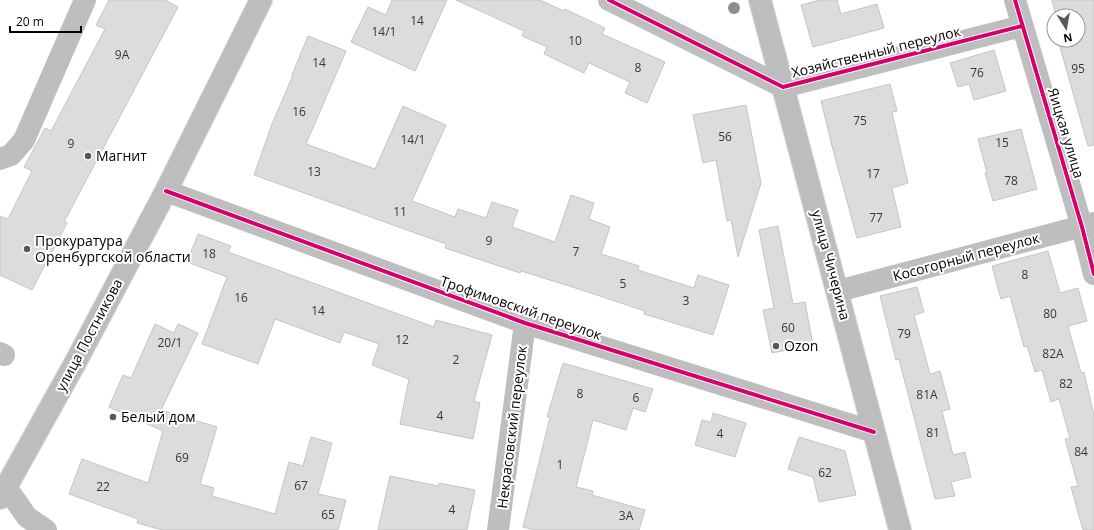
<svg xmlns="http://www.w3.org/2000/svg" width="1094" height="530" viewBox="0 0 1094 530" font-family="'Open Sans',sans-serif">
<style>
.building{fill:#dcdcdc;stroke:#c5c5c5}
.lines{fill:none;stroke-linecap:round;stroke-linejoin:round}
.major-casing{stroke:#dbdbdb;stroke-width:24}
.minor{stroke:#bebebe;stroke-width:22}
.major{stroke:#bdbdbd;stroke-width:22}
.cycleway-casing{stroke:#fff;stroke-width:6}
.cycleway{stroke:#d6006c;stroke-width:4}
.tree{fill:#8d8d8d}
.poi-dot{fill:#595959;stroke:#fff;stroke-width:1.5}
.labels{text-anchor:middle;stroke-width:4;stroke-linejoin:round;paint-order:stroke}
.number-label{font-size:12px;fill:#373737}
.street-label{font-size:14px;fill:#000;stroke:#fff}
.poi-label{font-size:14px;fill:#000;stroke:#fff;text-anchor:start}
</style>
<rect width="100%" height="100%" fill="#fff"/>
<path class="building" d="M109 0H165L178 7 64 222 67 223 32 290 0 275V216L8 219 32 171 24 167 45 128 51 131 105 29 96 25Z
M392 0H447L415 71 351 42 368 7 386 15Z
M456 0H540L564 11 565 9 605 28 602 34 665 62 647 103 625 93 630 82 589 63 584 73 544 54 547 47 522 36 524 31Z
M820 0H837L841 14 877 4 884 28 813 47 801 5Z
M1052 0H1094V145L1088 146 1058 40H1078V16H1056Z
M308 36 346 51 306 144 375 169 403 106 446 125 412 201 455 217 458 209 486 218 492 202 518 210 512 227 555 242 571 195 594 203 589 219 610 227 601 254 639 266 638 270 694 288 698 275 729 285 713 335 644 314 645 311 588 292 521 271 520 273 445 248 446 244 254 175 272 124 293 75H292Z
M994 50 1006 91 974 100 969 84 958 87 950 63Z
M890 84 897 111 892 112 908 183 892 188 901 227 857 238 832 146 821 101Z
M746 105 761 183 738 257 731 220 727 221 716 160 703 163 693 115Z
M1021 129 1037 189 993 201 985 173H987L978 139Z
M778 226 793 304 805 302 813 345 772 353 763 310 774 308 759 230Z
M198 234 231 246 228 252 434 327 436 320 492 335 474 401 480 403 473 439 400 424 409 379 372 365 379 344 344 332 340 343 275 319 258 364 202 344 227 277 187 262Z
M1048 251 1060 293 1078 288 1087 321 1068 326 1081 373 1084 372 1094 415V530H1083L1071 487 1078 486 1065 439 1070 438 1059 399 1051 402 1042 370 1035 372 1027 346 1024 347 1010 296 1001 299 992 266Z
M917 287 924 312 914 315 930 374 940 371 950 409 942 411 953 455 965 452 971 477 951 482 955 496 935 499 899 359 896 360 880 296Z
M155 324 174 333 178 324 198 333 161 410 217 427 200 484 214 488 212 496 275 514 289 462 303 466 311 437 332 443 318 494 346 500 338 530H162L137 523 138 519 69 494 82 459 148 483 163 431 109 407 123 375 131 378Z
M563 363 653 389 645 412 633 408 626 430 593 420 576 487 593 491 592 495 645 510 639 530H535L523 527 550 417H547Z
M713 413 746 423 735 457 695 445 702 420 711 422Z
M799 437 845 451 856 495 819 502 813 477 788 469Z
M390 476 438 486 439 483 475 490 467 530H378Z"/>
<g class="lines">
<defs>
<path id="major" d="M760 0 900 530
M0 498 74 365 166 191 261 0"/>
</defs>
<use href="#major" class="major-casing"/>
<path class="minor" d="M609 0 783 87 1022 26
M1015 0 1082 227 1094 274
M0 159 11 155 24 140 85 0
M166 191 525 323 874 432
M838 291 1094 223
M0 353 4 355
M6 487 27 517 46 530
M498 530 525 323"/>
<use href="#major" class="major"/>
<defs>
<path id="cycleway" d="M609 0 783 87 1022 26
M1015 0 1082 227 1094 274
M166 191 525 323 874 432"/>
</defs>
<use href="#cycleway" class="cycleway-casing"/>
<use href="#cycleway" class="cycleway"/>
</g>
<circle class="tree" cx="734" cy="8" r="6"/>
<g class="poi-dot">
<circle cx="88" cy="156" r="4"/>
<circle cx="27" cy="249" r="4"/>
<circle cx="776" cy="346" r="4"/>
<circle cx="113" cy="417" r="4"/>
</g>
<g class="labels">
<g class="number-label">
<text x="417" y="25">14</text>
<text x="384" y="36">14/1</text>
<text x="575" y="45">10</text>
<text x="122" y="59">9А</text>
<text x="319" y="67">14</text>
<text x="638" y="72">8</text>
<text x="1078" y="73">95</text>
<text x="977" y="77">76</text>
<text x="299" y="116">16</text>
<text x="860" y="125">75</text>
<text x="725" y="141">56</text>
<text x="413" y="144">14/1</text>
<text x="1002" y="147">15</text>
<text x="71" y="148">9</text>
<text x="314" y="176">13</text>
<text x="873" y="178">17</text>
<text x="1011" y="185">78</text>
<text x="400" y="216">11</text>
<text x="876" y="222">77</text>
<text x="489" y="245">9</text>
<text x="576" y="256">7</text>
<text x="209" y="258">18</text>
<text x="1025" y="279">8</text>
<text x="623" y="288">5</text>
<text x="241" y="302">16</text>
<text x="686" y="305">3</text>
<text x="318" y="315">14</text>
<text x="1050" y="318">80</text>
<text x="788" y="332">60</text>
<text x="904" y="338">79</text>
<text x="402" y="344">12</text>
<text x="170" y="347">20/1</text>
<text x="1053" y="358">82А</text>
<text x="456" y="364">2</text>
<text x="1066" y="388">82</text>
<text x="580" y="398">8</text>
<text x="927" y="399">81А</text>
<text x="636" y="402">6</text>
<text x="440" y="420">4</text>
<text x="933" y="437">81</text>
<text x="720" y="438">4</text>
<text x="1081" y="456">84</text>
<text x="182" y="462">69</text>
<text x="560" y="469">1</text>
<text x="825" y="477">62</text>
<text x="301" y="490">67</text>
<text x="103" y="491">22</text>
<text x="452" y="514">4</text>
<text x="328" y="519">65</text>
<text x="626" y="520">3А</text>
</g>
<g class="street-label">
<text transform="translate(876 52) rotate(-14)" y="5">Хозяйственный переулок</text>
<text transform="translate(1066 133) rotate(73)" y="5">Яицкая улица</text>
<text transform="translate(966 257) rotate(-15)" y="5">Косогорный переулок</text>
<text transform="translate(831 265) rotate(75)" y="5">улица Чичерина</text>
<text transform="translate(521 308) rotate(19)" y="5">Трофимовский переулок</text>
<text transform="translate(89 335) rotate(-62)" y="5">улица Постникова</text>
<text transform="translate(512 427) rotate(-83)" y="5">Некрасовский переулок</text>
</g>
<g class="poi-label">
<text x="96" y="161">Магнит</text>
<text x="35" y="246">Прокуратура<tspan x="35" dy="16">Оренбургской области</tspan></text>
<text x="784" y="351">Ozon</text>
<text x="121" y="422">Белый дом</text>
</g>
</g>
<g transform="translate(1066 28) rotate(169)"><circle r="19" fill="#ffffff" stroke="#999999"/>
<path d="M0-3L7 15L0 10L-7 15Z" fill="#595959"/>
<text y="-6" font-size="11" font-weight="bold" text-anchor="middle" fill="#000000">N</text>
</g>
<path d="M10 26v6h71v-6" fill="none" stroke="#000000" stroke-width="2"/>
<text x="16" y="26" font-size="12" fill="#000000" stroke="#ffffff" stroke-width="3" paint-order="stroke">20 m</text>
</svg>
